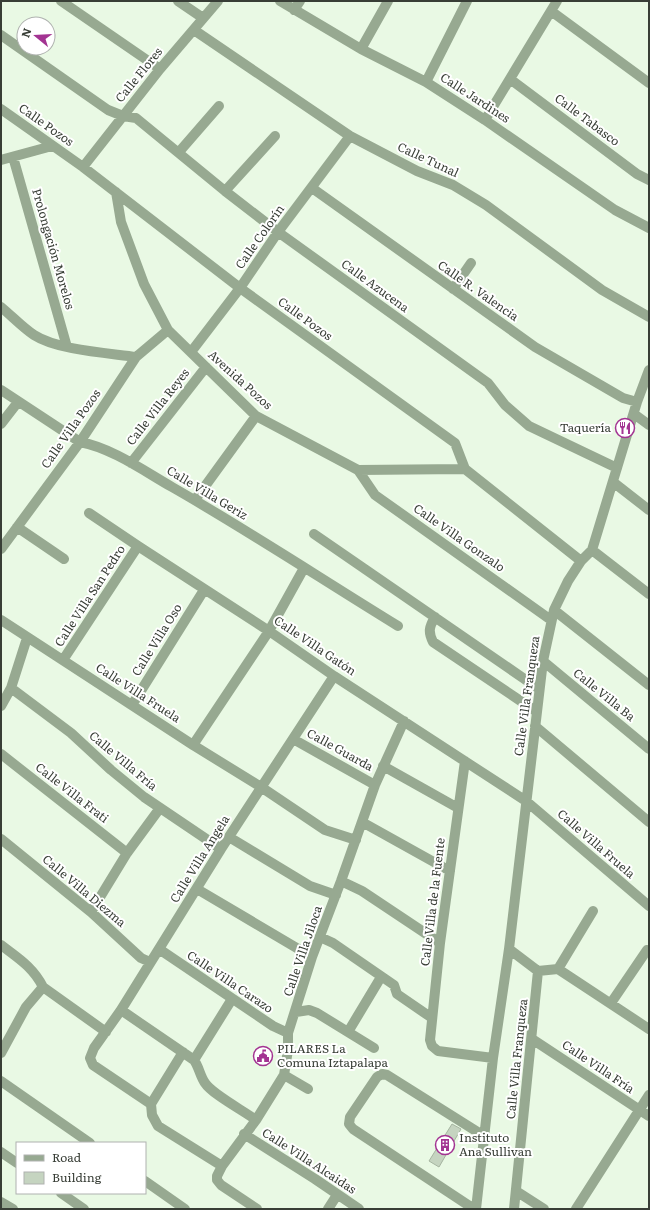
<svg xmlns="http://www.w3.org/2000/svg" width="650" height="1210" viewBox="0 0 650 1210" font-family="Literata,serif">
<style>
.building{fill:#c5d4c0;stroke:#a6b5a1}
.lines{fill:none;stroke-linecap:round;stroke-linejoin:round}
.minor{stroke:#97a991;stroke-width:10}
.labels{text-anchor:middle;stroke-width:4;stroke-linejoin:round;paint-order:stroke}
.street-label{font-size:12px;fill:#383e36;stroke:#fff}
.poi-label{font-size:12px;fill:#383e36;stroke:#fff;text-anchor:start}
</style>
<rect width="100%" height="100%" fill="#e9f9e4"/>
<path class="building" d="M452 1124 461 1129 439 1167 429 1161Z"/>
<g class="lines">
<path class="minor" d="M61 1 160 69
M178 1 203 18
M280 1 361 49 426 82 485 120 615 210 649 228
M294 10 300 1
M551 11 649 83
M194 30 350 136 417 171 453 185 486 205 602 290 649 317
M1 35 108 110 123 116 136 118 225 191 278 232 488 383 505 405 529 426 617 468
M361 49 388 1
M510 79 637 174 649 180
M426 82 467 1
M1 109 83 167 240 288 455 443 465 469 581 561
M485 120 557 1
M179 152 219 106
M13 157 67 347
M1 160 52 146
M83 167 160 69 218 1
M312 188 535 347 623 398 637 402
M225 191 275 136
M116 192 121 222 144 284 168 330 256 416 358 470 465 469
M453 289 471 263
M1 307C12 316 22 327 34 335 57 350 108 353 136 357
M191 352 240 288 278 232 350 136
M1 390 80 442C112 448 144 471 172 487 249 531 323 580 398 626
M634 414 649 425
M1 424 18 402
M131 463 206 367
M358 470 375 495 551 620
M613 482 649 510
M195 500 256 416
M89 513 138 546 269 631 334 676 526 801 649 906
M17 527 64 559
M314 534 539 689
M1 549 80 442 136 357 168 330
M592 550 649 594
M554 610 649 685
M435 617C429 627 428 632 433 642L537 712
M1 620 193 745 261 787 325 830 356 840
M63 660 138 546
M543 661 649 749
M11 688 71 733 111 770 144 797 221 849
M132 705 204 590
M1 706 11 688 27 638
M535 726 649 822
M293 739 375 785
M193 745 269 631 304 568
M1 754 127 853
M465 761 440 943 430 1040 432 1046 438 1051 493 1058
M383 766 458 808
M362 822 450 871
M229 837 310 886 336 895
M1 839 91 912 141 958 150 962
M341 881 362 891 440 943
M197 889 312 957
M91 912 127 853 160 808
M320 937 333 943 394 985 397 994 432 1018
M1 945C18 958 33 967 43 987L106 1032
M159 949 273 1026 288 1033
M509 949 538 971
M558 969 593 911
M538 971 558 969 649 1029
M611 1003 647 950
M121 1010 194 1060C199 1067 200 1076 205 1083 212 1094 244 1111 256 1120
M296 1012 309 1010 317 1013 374 1048
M348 1032 381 977
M532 1039 649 1116
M1 1053 26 1007 43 987
M194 1060 232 999
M284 1075 308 1089
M1 1081 90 1143
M151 1104 183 1052
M244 1134 315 1179 359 1209
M1 1152 17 1163
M222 1166 158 1126 152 1115 151 1104 93 1065 90 1058 94 1048 121 1010 221 849 334 676
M145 1181 185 1209
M516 1191 544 1209
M61 1193 84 1209
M1 1202 13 1209
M257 1209 221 1185 217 1180V1176L222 1166 256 1120 284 1075 288 1050V1033L312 957 341 881 375 785 404 721
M328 1209 337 1195
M474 1209 353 1129 349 1124 350 1117 377 1077 382 1074 387 1075 484 1136
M476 1209 493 1058 509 949 543 661 554 610 568 581 581 561 592 550 637 402 649 370
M514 1209 538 971
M576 1209 649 1095"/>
</g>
<defs>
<symbol id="restaurant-ring" viewBox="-11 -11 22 22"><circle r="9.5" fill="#fff" stroke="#a33492" stroke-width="1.5"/><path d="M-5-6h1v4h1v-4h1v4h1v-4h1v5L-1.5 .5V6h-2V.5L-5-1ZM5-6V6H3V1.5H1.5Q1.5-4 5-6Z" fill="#a33492"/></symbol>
<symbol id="civic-ring" viewBox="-11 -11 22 22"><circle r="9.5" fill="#fff" stroke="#a33492" stroke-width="1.5"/><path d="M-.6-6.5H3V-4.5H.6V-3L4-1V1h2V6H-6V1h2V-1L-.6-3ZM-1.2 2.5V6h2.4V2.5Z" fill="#a33492"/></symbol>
<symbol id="building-ring" viewBox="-11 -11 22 22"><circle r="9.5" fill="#fff" stroke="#a33492" stroke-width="1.5"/><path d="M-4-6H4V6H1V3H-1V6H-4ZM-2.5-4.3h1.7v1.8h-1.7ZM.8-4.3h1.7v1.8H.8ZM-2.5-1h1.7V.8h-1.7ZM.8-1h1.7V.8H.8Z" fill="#a33492"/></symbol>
</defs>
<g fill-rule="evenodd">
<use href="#restaurant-ring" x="614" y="417" width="22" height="22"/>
<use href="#civic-ring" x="252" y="1045" width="22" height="22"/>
<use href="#building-ring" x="434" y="1134" width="22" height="22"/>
</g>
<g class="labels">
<g class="street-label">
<text transform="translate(139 75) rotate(-51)" y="4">Calle Flores</text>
<text transform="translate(475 98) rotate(33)" y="4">Calle Jardines</text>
<text transform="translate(587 120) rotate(37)" y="4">Calle Tabasco</text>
<text transform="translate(46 125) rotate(35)" y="4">Calle Pozos</text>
<text transform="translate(428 160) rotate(25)" y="4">Calle Tunal</text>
<text transform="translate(260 237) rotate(-55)" y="4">Calle Colorín</text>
<text transform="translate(53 249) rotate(74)" y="4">Prolongación Morelos</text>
<text transform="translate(375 286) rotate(36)" y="4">Calle Azucena</text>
<text transform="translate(478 291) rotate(35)" y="4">Calle R. Valencia</text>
<text transform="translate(305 319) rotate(36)" y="4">Calle Pozos</text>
<text transform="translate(240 380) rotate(42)" y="4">Avenida Pozos</text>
<text transform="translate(158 407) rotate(-52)" y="4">Calle Villa Reyes</text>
<text transform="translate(71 429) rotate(-55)" y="4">Calle Villa Pozos</text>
<text transform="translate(207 493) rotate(31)" y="4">Calle Villa Geriz</text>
<text transform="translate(459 538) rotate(35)" y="4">Calle Villa Gonzalo</text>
<text transform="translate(90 596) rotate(-57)" y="4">Calle Villa San Pedro</text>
<text transform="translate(157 640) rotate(-58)" y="4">Calle Villa Oso</text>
<text transform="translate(315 646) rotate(34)" y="4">Calle Villa Gatón</text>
<text transform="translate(138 693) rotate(33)" y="4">Calle Villa Fruela</text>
<text transform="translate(604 695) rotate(39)" y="4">Calle Villa Ba</text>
<text transform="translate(527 696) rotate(-82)" y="4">Calle Villa Franqueza</text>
<text transform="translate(340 750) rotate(29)" y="4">Calle Guarda</text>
<text transform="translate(123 761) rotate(40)" y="4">Calle Villa Fría</text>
<text transform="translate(72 793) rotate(38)" y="4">Calle Villa Frati</text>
<text transform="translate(596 844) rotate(41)" y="4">Calle Villa Fruela</text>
<text transform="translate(200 859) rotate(-58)" y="4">Calle Villa Angela</text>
<text transform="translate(84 891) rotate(40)" y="4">Calle Villa Diezma</text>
<text transform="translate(433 902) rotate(-83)" y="4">Calle Villa de la Fuente</text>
<text transform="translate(303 951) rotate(-71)" y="4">Calle Villa Jiloca</text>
<text transform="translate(230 982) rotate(34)" y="4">Calle Villa Carazo</text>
<text transform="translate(517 1059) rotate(-84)" y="4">Calle Villa Franqueza</text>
<text transform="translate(598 1067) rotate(34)" y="4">Calle Villa Fría</text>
<text transform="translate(309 1161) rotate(33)" y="4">Calle Villa Alcaidas</text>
</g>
<g class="poi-label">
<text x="611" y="432" text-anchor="end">Taquería</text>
<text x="277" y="1053">PILARES La<tspan x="277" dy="14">Comuna Iztapalapa</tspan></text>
<text x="459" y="1142">Instituto<tspan x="459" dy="14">Ana Sullivan</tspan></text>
</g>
</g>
<rect width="650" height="1210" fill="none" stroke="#383e36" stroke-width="4"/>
<rect x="16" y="1142" width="130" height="52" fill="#ffffff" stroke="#afb2af"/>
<rect x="24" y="1155" width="20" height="6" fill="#97a991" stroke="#afb2af"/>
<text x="52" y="1162" font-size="12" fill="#383e36">Road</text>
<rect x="24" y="1172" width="20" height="12" fill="#c5d4c0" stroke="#afb2af"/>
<text x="52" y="1182" font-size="12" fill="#383e36">Building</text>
<g transform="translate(36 36) rotate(288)"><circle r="19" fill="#ffffff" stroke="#afb2af"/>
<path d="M0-3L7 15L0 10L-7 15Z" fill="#a33492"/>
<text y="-6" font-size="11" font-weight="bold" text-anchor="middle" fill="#383e36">N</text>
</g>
</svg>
